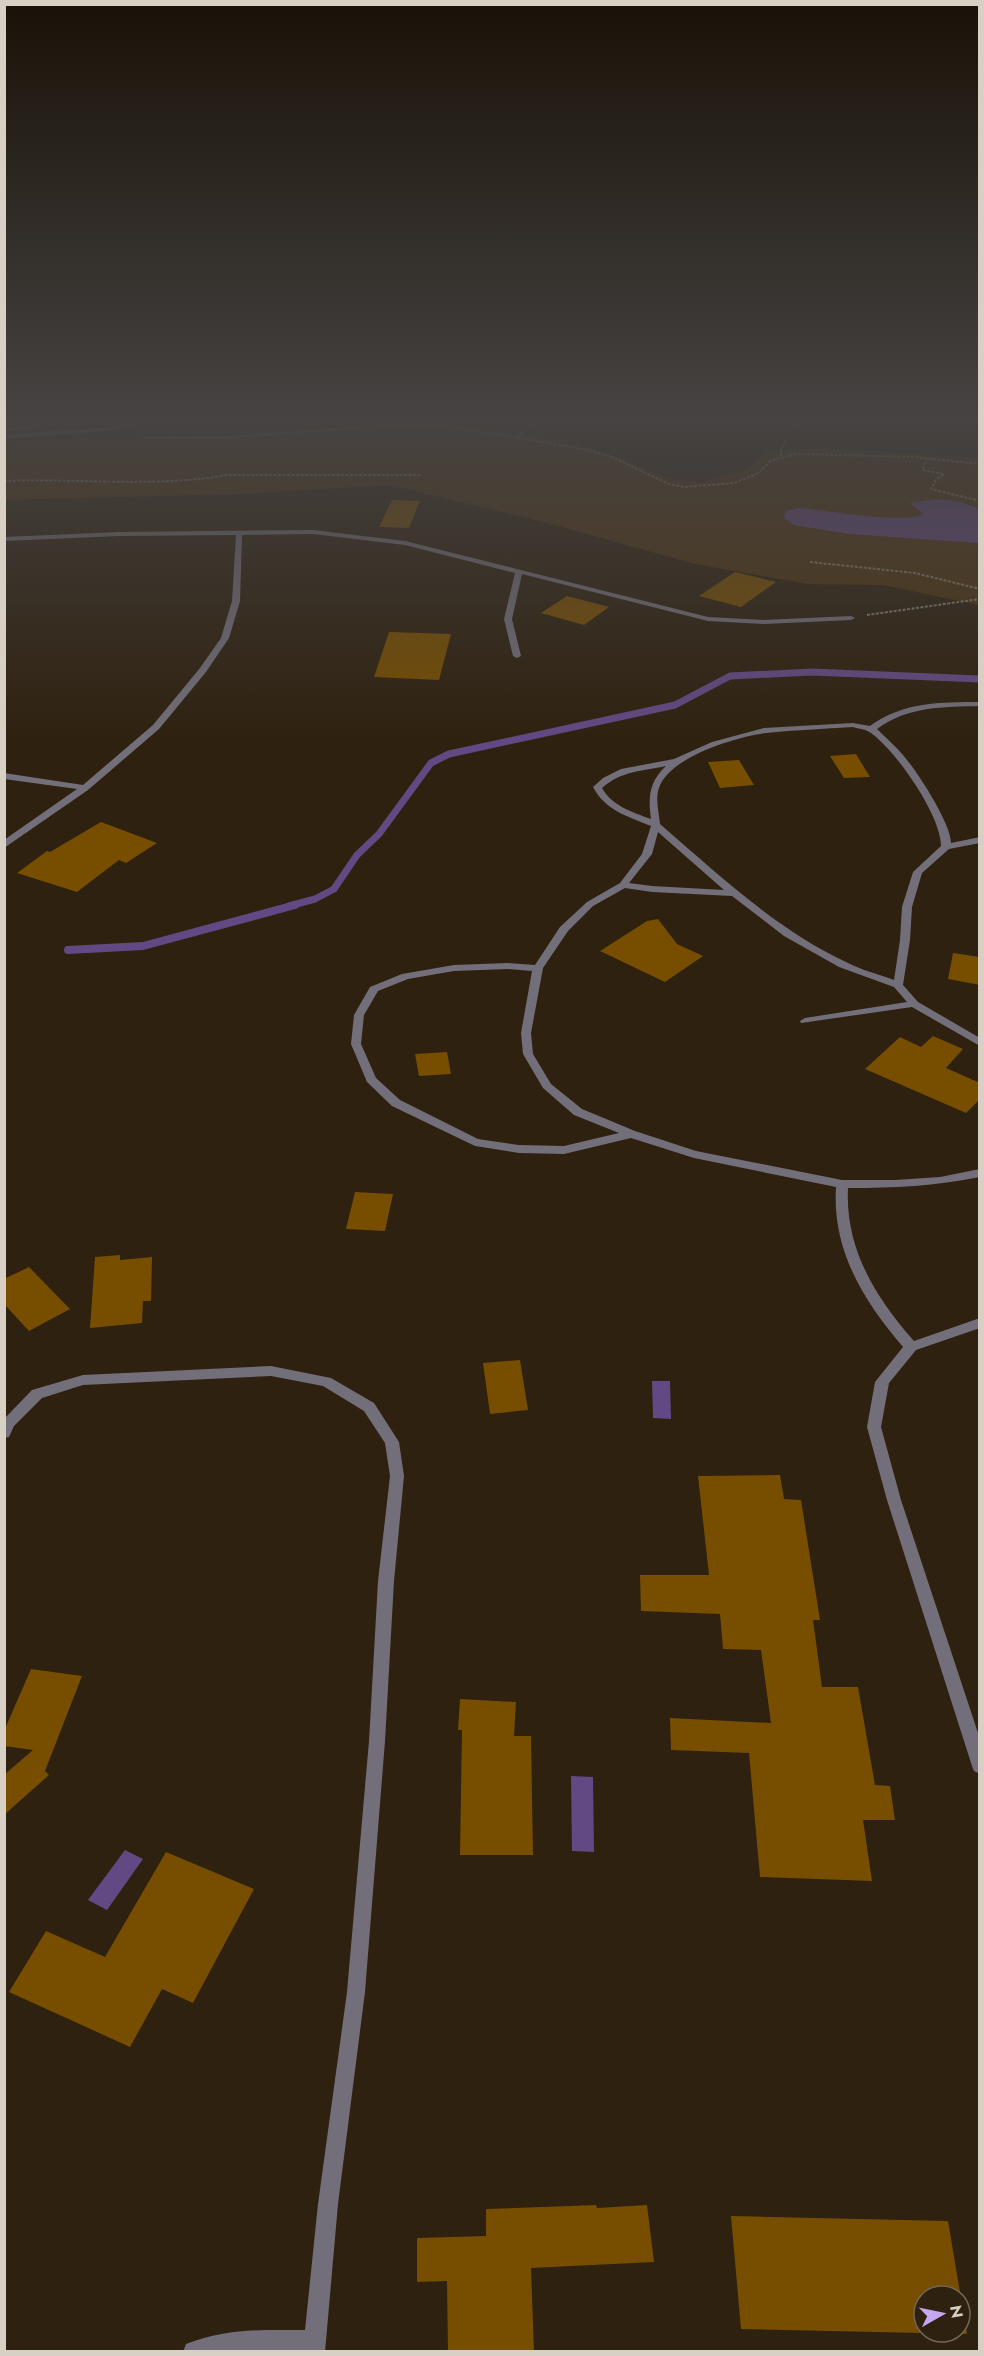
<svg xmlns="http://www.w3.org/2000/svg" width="984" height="2356" viewBox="0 0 984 2356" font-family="Jost,sans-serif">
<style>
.green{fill:#4d330e}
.water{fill:#634984}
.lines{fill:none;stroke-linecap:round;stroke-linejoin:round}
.stream-far1{stroke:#634984;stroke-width:7}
.stream{stroke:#634984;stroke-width:8}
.building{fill:#774d00;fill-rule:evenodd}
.path{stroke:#867b6c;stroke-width:2;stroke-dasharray:3 1.5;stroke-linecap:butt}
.street{fill:#736f7a;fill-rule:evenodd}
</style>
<rect width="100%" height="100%" fill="#2e210f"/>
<path class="green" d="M378 424 466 425 572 440 671 479 702 482 748 469 769 450 827 448 979 458V605L883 585 808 584 695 564 544 522 389 485 238 494 5 500 4 441 250 432Z"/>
<path class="water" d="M935 499 956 501 979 508V543L850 534 794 525 784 518 785 511 800 508C826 510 906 525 923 514L910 503Z
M652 1381H670L671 1419 653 1418Z
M571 1776 593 1777 594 1852 572 1851Z
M125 1850 143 1859 107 1910 88 1900Z"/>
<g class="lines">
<path class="stream-far1" d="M289 906 315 899 334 889 357 855 379 834 431 763 449 754 675 705 730 676 812 672 980 679"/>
<path class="stream" d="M68 950 143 946 295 905"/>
</g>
<path class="building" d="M392 500 420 501 409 528 379 527Z
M735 572 776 582 741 607 699 596Z
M567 596 609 607 584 625 541 613Z
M389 632 451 634 439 680 374 677Z
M856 754 870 777 844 778 830 756Z
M739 760 754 785 720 788 708 762Z
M101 822 157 843 126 863 119 860 77 892 17 873 47 851 50 852Z
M658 919 677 944 703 956 665 982 600 951 647 921Z
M953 953 980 957V985L948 979Z
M933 1036 963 1049 946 1068 980 1083V1099L966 1113 865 1069 900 1037 921 1047Z
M447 1052 451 1074 419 1076 415 1054Z
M355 1192 393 1194 385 1231 346 1229Z
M120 1255V1260L152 1257 151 1301H143L142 1323 90 1328 95 1257Z
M29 1267 70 1309 29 1331 4 1304V1279Z
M520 1360 528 1410 490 1414 483 1363Z
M780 1475 784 1499 801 1500 820 1620H813L822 1687H858L875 1785 890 1786 895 1820H863L872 1881 760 1877 749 1753 671 1750 670 1718 771 1723 761 1650 723 1649 720 1614 641 1611 640 1575H709L698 1476Z
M31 1669 82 1676 45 1771 49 1775 4 1815V1775L33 1750 4 1746V1731Z
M460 1699 516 1702 514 1736H531L533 1855H460L462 1730H458Z
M166 1852 254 1889 193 2003 162 1989 130 2047 9 1992 46 1931 105 1957Z
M596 2205 597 2208 647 2205 654 2262 531 2268 534 2352H448L447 2281 417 2282V2238L486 2236V2209Z
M731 2216 948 2221 967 2334 741 2329ZM924 2296H960V2332H924Z"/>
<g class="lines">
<path class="path" d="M517 437 545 415
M146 438H221L393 425 446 426 583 449 612 457 669 484 684 487 734 483 759 473 770 461 796 454 916 457 980 464
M781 456V448L787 438
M927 458 922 470 944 474 936 480 931 489 980 501
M4 481C79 478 153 488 227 475H422
M810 562 915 573 980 589
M867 615 980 599"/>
<path class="street" d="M163 415H172L106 431 4 439V435L106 427Z
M806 415H812L799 427H795V425Z
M956 415H980V419L959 417Z
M36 426 34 429 4 431V427Z
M313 530 405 541 708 617 764 620 851 616 855 618 851 620 764 624 708 621 522 574 512 619 521 656 517 658 513 656 504 619 515 573 405 545 313 534 242 535 240 601 229 638 206 672 159 729 88 790 4 848V840L77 789 4 779V773L83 785 153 725 200 668 221 638 232 601 236 535 119 536 4 541V537L119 532Z
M980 702V706C943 707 908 706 877 729 887 739 899 749 907 760 920 776 951 824 951 843L980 837V843L949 849 922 873 912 907 910 940 903 985 918 1002 980 1038V1046L912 1007 801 1023 800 1021 805 1018 907 1002 894 987 839 967 784 936 732 896 652 892 625 888 593 906 568 931 543 968 531 1033 533 1054 551 1084 582 1109 635 1131 696 1151 842 1180H895L940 1177 980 1169V1177C935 1186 894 1188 848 1188 845 1248 875 1297 914 1341L980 1318V1328L916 1350 889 1383 881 1427 901 1500 980 1739V1774L974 1771 972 1766 887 1500 867 1427 875 1382 903 1347C863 1300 832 1250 836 1187L694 1158 631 1138 564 1154 519 1153 475 1146 392 1106 367 1082 351 1044 354 1015 370 987 402 974 454 965 508 963 535 965 560 927 587 902 620 883 642 854 651 826C627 816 606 811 593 787L603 778 621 769 674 759 712 742 764 728 853 723 870 726C903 702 940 702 980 702ZM853 727C859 729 866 729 871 733 896 751 941 815 941 846L913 872 902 907 900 940 894 980C878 974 861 970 846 962 776 929 719 875 660 824 659 813 655 799 659 788 669 757 736 737 766 733 794 730 824 729 853 727ZM666 766C649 782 648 797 651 819 632 812 612 806 602 788 621 771 642 771 666 766ZM658 832 724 890 652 886 629 883 652 854ZM508 969 532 971 521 1033 523 1054 543 1088 574 1115 619 1133 564 1146 519 1145 478 1139 400 1100 376 1078 361 1044 364 1015 378 991 408 979 454 971Z
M271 1366 331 1378 374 1403 399 1442 404 1476 394 1581 385 1741 365 1992 338 2204 325 2352H183L186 2344C227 2328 263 2330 305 2330L318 2204 347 1992 369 1741 378 1581 390 1476 385 1443 364 1411 323 1386 271 1376 83 1385 42 1398 14 1426 9 1437 4 1438V1419L32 1390 83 1375Z"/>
</g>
<linearGradient id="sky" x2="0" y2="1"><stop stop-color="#191208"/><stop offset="0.56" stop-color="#464342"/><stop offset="1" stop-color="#464342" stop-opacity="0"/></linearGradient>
<rect width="984" height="744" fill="url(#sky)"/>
<rect width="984" height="2356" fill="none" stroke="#d9d0c5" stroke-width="12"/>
<g transform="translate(942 2314) rotate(81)"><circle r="28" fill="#2e210f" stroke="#726758" stroke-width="1.5"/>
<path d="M0-4.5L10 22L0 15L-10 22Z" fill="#c6a6f0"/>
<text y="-9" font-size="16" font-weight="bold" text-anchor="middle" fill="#d9d0c5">N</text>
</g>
</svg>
